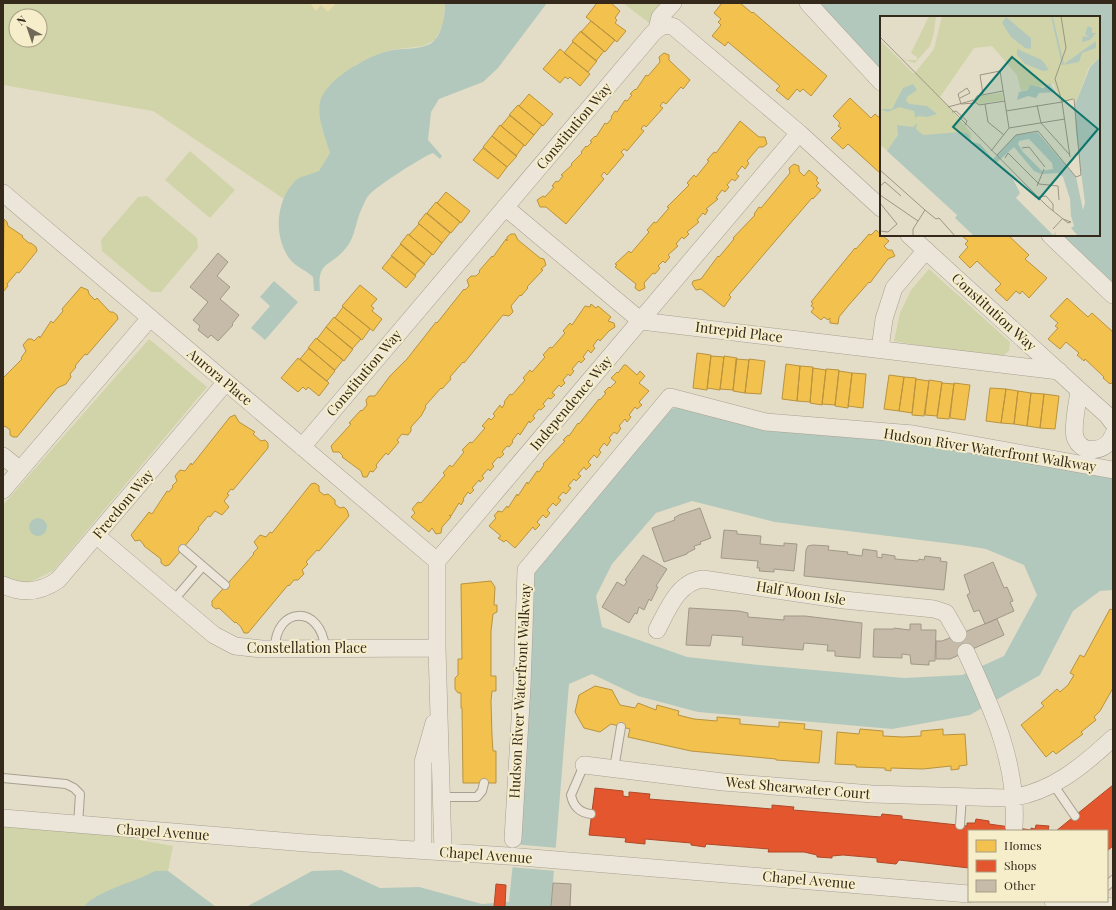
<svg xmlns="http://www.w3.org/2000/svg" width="1116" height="910" viewBox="0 0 1116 910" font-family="'Playfair Display',serif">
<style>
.green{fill:#d0d4a8;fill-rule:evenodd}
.sand{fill:#e8dcac}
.water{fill:#b3c8bc;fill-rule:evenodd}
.pier{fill:#e3ddc7}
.homes{fill:#f2c14e;stroke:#b9933e}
.shops{fill:#e4572e;stroke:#af4928}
.building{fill:#c6baa8;stroke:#a29887}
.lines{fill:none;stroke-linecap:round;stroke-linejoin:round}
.lane-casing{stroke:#a7a091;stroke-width:10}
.street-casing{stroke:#a7a091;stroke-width:18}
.lane{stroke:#ebe6d9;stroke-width:8}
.street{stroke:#ebe6d9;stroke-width:17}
.labels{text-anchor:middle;stroke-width:4;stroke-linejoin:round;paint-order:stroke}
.street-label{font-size:14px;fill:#34291a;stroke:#f6edcb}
.inset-road{fill:none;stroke:#9d9582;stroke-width:1}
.view{fill:#0f766e;fill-opacity:0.15;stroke:#0f766e;stroke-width:2}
.inset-edge{fill:none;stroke:#34291a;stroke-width:2}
</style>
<rect width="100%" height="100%" fill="#e3ddc7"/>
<path class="green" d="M3 3H445L443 25 435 40 423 46 390 50 355 65 321 125 330 153 320 171 297 180 284 199 153 111 3 85ZM16 16H40V40H16Z
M623 3H678L657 29Z
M190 151 235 190 210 218 165 180Z
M147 196 197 238 198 248 161 292H151L102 251 101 240 138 197Z
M929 269 1010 342 1009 351 998 359 894 341 900 313 911 290Z
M149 339 207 387 53 571 26 584 7 579 3 576V505Z
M3 815 173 846 168 871 216 907H3Z"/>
<path class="sand" d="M310 3H336L328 12 321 5 316 11Z"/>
<path class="water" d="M445 3H547L498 68 483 82 439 99 431 112 428 140 442 156 440 159 433 153C422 157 377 186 369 195 366 198 364 204 362 208 355 222 356 236 346 248 330 268 317 260 320 291H314L313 277C306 270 295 267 289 258 273 235 276 200 296 180 301 176 313 174 319 171L330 153C325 137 317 118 320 102 325 79 372 53 393 50 405 48 424 50 434 41 443 32 445 14 445 3Z
M821 3H1113V290L1056 235H1099V17H881V75L841 32Z
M274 281 298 302 265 340 251 328 270 306 260 297Z
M677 407 933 444 1113 476V590L1100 591 1073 611 1040 675 970 715 892 729 698 712 638 696 592 674 569 684 551 907H246L312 871 341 870 380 888 419 887 482 904 509 902 515 842 530 575 667 411ZM692 501 775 522 961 545 986 549 1024 565 1037 595 1004 656 962 675 904 678 759 665 687 657 602 627 596 596 612 564 656 513Z
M29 527a9 9 0 1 1 18 0a9 9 0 1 1-18 0Z
M155 871H168L216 907H84C95 891 136 882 155 871Z"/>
<path class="pier" d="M513 844 558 848 556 871 510 867Z"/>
<path class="homes" d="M597 3H611L620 11 615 18 617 20 615 23 626 31 617 42 586 17Z
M722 3H740L752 13 753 12 827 76 811 96 803 89 800 92 797 89 788 100 776 90 780 86 728 42 725 46 712 36 721 25 718 22 721 19 714 13Z
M591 21 615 40 605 52 581 32Z
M581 31 604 51 596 61 572 41Z
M573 42 597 61 588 72 564 53Z
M560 49 590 74 580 86 570 77 568 79 565 77 560 83 543 69Z
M664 53 669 55V60L690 80 683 89 681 87 666 104 663 102 660 106 663 108 646 127 644 125 641 129 644 131 627 151 624 149 621 152 624 155 607 175 604 172 601 176 604 179 566 224 546 207H540L537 200 543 196 545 197 554 187 552 186 556 181 558 182 563 176 561 175 572 165 571 164 582 153 581 152 586 146 587 147 592 142 590 141 595 136 596 137 605 123 607 124 612 118 611 117 615 111 617 112 625 100 627 101 632 95 630 94 635 89 636 90 646 75 648 76 660 62 659 57Z
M529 94 553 114 543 126 519 106Z
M850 98 871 118 875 114 881 119V174L848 144 843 149 831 138 841 128 838 126 840 123 833 116Z
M518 105 542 125 534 135 509 115Z
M510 115 534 135 525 146 501 126Z
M740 121 759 137H765L767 144 763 147H759L747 161 749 163 745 169 742 166 736 174 739 176 735 181 732 179 727 185 729 187 725 192 722 190 716 198 718 199 706 209 708 210 705 215 703 213 697 220 699 222 687 232 689 234 684 239 682 237 676 244 678 246 668 255 670 257 665 263 663 261 658 266 660 268 655 274 653 273 644 283 645 288 639 291 635 288 636 284 615 267 617 265 615 264 629 251 631 253 649 232 647 230 654 222 656 223 669 208 667 207 689 185 687 183 694 175 696 177 709 161 707 160 714 152 716 153Z
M500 125 524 145 516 156 492 136Z
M492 136 517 156 507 167 483 147Z
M483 148 507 167 498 179 473 160Z
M794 164 799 166V171L804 176 809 170 818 178 816 180 819 183 816 186 821 190 813 199 812 198 729 295 731 297 724 307 701 289 696 290 692 284 693 281 701 279 718 256 719 257 734 239 733 238 755 215 754 214 759 207 761 208 790 173 789 168Z
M446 192 470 211 461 223 437 203Z
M436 202 460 222 451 233 427 213Z
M426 213 450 233 442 243 418 223Z
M4 219 7 222 8 226 23 236 22 237 29 243H31L36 247 37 251 19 273 17 272 7 284 8 286 3 292Z
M419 224 442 243 433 255 409 235Z
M876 230 889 241 884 246 888 250H892L895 256 888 259 870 283 869 282 848 306 839 317 838 324 830 323V318L828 320 824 317 821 320 811 312 814 308 811 306 813 303 811 302 855 248 856 249 869 234 871 235Z
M408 234 432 254 424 264 400 244Z
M511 234H515L518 240 540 258 544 259 546 265 541 269 543 270 527 287 528 288 521 296 520 295 511 306 513 312 509 316 503 315 464 363 463 362 450 377 451 379 442 389 441 388 425 406 426 407 421 416 411 427V431L408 435 402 434 397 440 399 442 388 455 386 453 376 465 377 467 373 472 370 471 367 477H363L361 471 342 457 343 456 339 452H333L331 446 351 424 349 423 361 410 362 411 367 405 366 400 369 396H375L390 376 407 359 436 322 437 323 464 289 465 290 469 286 467 280 471 276H476L480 272 479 271 492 256 493 257 506 239 507 241V237Z
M961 235H1008L1029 255 1025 259 1047 278 1029 298 1022 291 1020 294 1016 291 1007 301 995 290 1001 284 977 261 970 268 959 257 968 247 965 244 968 241Z
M401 244 425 264 415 275 391 256Z
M392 256 416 276 406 288 382 268Z
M360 285 377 299 371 306 374 308 372 311 382 319 373 331 342 306Z
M81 287 88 290 89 294 95 300 97 298 110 312H113L117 315 118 319 87 355 85 354 75 366 76 367 70 374 71 377 66 384 57 388 17 437H13L10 435V430L5 426 3 427V378L22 359 21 358 26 351 23 345 28 339H32L34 341 39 336 40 338 51 321 53 323 63 311 62 309Z
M1067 298 1088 317 1092 313 1113 332V384L1111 383 1110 384 1103 378 1104 377 1085 359 1084 361 1077 355 1079 353 1066 342 1060 349 1048 339 1058 328 1055 326 1058 323 1050 316Z
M591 304 596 308 598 306 611 317 608 321 614 323 615 327 609 331 600 341 598 339 593 346 595 348 591 353 588 350 583 357 585 359 581 363 579 361 572 369 574 371 570 376 568 374 563 380 565 383 561 387 559 385 552 393 555 395 551 399 548 398 543 404 545 406 541 410 539 409 533 416 535 418 530 423 529 421 520 435 518 433 512 441 513 442 509 447 507 446 502 452 504 454 500 458 498 457 492 464 494 466 490 471 488 469 482 476 484 478 480 482 479 480 472 488 474 490 470 494 468 492 463 499 464 500 461 505 459 503 451 516 449 515 451 517 442 527 441 533 436 534 432 528 429 532 411 517 415 513 412 509 418 502 421 503 445 475 443 473 450 465 452 467 464 452 462 450 470 442 472 443 485 428 482 426 489 418 491 420 495 416 493 414 500 405 502 408 505 403 504 402 510 394 512 395 525 380 523 378 530 370 532 372 545 357 543 355 550 347 552 348 565 333 563 331 570 323 572 325 585 306 590 307Z
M343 307 370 329 362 340 335 318Z
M334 317 361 339 352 349 326 327Z
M326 327 353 349 344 361 317 339Z
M316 338 343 360 335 370 308 348Z
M309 348 335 371 327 381 300 359Z
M697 353 711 355 707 390 693 388Z
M711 356 724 357 720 390 707 388Z
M724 356 737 358 733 390 720 389Z
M298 358 329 383 319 396 308 387 306 390 303 387 298 392 281 378Z
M736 359 749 360 745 393 733 391Z
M749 359 765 361 761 394 745 393Z
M786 364 800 366 797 401 782 399Z
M624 365H626L637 375 640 371 645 376 639 383 649 391 639 402 642 405 637 409 635 407 629 415 631 417 627 422 625 419 619 426 621 428 617 434 614 432 609 438 611 440 607 446 604 443 599 450 601 452 597 458 594 455 588 462 591 465 586 470 584 467 578 474 581 476 576 481 574 479 568 486 571 488 566 494 563 492 558 498 561 500 556 506 553 503 547 510 550 513 546 518 543 515 537 522 540 525 535 530 533 527 515 548 506 540 504 542 498 538 501 536 489 526 496 518 494 516 498 511 502 512 507 506 508 508 517 494 518 496 527 482 528 484 537 471 539 472 544 465 543 464 565 441 563 440 568 435 569 436 578 423 579 424 599 399 600 400 606 393 604 392 609 387 610 388 616 382 611 378 617 372 618 373Z
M800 366 813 367 810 402 797 401Z
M813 368 826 370 822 405 810 403Z
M826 369 839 370 835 405 822 404Z
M839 371 852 373 848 408 835 406Z
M852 373 866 374 863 408 848 406Z
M889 375 904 377 899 411 884 409Z
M904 377 916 378 912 413 899 411Z
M916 379 929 381 924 416 912 415Z
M929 380 942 382 937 416 925 415Z
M942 383 954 384 949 419 937 418Z
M954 383 970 385 965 420 950 418Z
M990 388 1006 389 1001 423 986 421Z
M1006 389 1018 391 1014 424 1001 423Z
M1018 391 1031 393 1027 426 1014 424Z
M1031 393 1044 394 1040 428 1027 426Z
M1044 394 1059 396 1055 429 1040 428Z
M235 415 239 422 255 432 253 434 261 441 265 440 268 443V448L233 490 231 489 227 494 229 495 224 501 229 507 222 515 215 511 210 517 208 516 198 528 199 529 169 565 165 566 161 563V559L144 546V545L140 540 135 541 131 535 149 512 152 514 167 491 169 492 173 487 172 486 177 481 175 476 180 470 185 471 191 463 192 465 230 417Z
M315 483 319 486V491L324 495 328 494 335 500V504L340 508 344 507 347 510 349 516 319 551 317 550 306 562 308 564 302 570 304 574 298 580H294L289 586 288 585 248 633H244L241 627 236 622 235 623 219 608 216 609 212 606V601L254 554 253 553 258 548 254 542 260 535 266 537 270 532 272 533 311 484Z
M491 581 495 587 494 605H497V612L493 614 491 631V676H496V691H492L491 701 492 736 493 751H496V783H463L462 708H461V693H458L455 689V678L458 675V659H462L461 584Z
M1110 609 1113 610V688L1100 711 1094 717 1096 720 1081 732 1083 734 1056 754 1053 751 1046 757 1021 725 1044 706 1041 703 1057 689 1060 692 1068 685 1074 675 1070 673 1080 655 1084 657Z
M595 686 612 690 620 705 635 708 638 703 656 710 657 705 679 711 678 715 694 719 717 721V717L740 719V724L779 727V722L805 724 804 729 822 731 819 763 776 760V759L691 751 628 737 630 729 611 724 600 732 584 728 575 712 579 695Z
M860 729 883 731V736L903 737 921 736V731L943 729V735L965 734 967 765 959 766V769L951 770V766L923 769 891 768V771L885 770V768L856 767V765L835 764 837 732 859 734Z"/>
<path class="shops" d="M1113 785V846L1107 851V831H1056Z
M595 788 623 791V796L629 797V792L650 794 649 799 772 809V805L794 807 793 810 881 817 882 814 902 816V819L967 826V823H975L976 819 989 821V824L1031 830V828L1035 829 1036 825 1049 826 1048 830 1054 831H969V868L899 860 896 864 877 862V858L843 855 832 856V858L817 857V855L804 852H768L769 849 706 844 705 847 691 845V843L645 839V844L625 842 626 838 589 835Z
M496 884 506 885 505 907H494Z"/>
<path class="building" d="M218 253 228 262 217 276 230 287 220 299 239 315 232 324 233 325 218 341 211 335 208 338 198 330 200 326 193 320 208 302 190 287Z
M700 508 711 538 700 542 701 544 694 546 695 549 687 553V554L664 562 652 528 675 520 674 518 679 515Z
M724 530 737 531V534L761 536 760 544 784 546V543L797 544 794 571 774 569V572L759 571 760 568H757L758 561 721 558Z
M813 545 829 546 828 550 848 552 847 554 862 556 863 549 877 551V557L882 558V554L895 556V559L918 561 919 559 924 560 925 556 941 558 940 561 947 562 944 590 804 576 806 550 808 546Z
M643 555 667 569 656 586 658 587 651 601 649 599 644 610 639 607 637 614 635 613 629 623 602 607 617 582 624 586 627 581 625 580Z
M993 562 1004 588 1007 587 1013 601 1010 602 1014 611 985 624 979 610 974 612 967 595 970 593 964 575Z
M689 608 739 611 748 613V617L784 620V616H805L862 623 860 658 835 656V651H827L828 645 804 643 803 650 742 645 743 637 712 635 710 646 686 645Z
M997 619 1004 635 950 659H936V641H942Z
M910 624H921V630H936L935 661H929V665L911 664 910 655 902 654V658L873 657 874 629H894V628L910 630Z
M553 883 571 884 570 907H551Z"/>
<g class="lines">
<defs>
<path id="lane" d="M183 549 225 585
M173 601 203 566
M275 649C275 606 321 604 325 648
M584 765 571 795C573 806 580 813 591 814
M614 769 621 727
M3 778 66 784 74 788 80 794 78 825
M1053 784 1075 816
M440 797H477L482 791 484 783
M960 825 962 796
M1107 886 1113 880"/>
<path id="street" d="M808 3 881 82
M657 29 660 17 673 3
M3 193 437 561
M505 207 641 321 1059 371
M909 235 1079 390
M1050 235 1113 295
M880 349 884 319 894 288 926 250
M1113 423 1107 415 1079 390C1078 402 1072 425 1075 437 1081 456 1108 452 1113 435
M302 447 653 33C659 27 665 23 674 27L799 133 881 208
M3 456 20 470
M3 490 150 318
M97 536 214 635 235 646 262 649 437 648
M3 585C22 594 41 592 58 580L226 382
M657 630C668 609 678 582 703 579L844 600 934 609 946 613 958 634
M966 652C992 708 1018 764 1014 827
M584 765 723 782 872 794 1006 798C1049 795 1083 766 1113 738
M3 818 306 843 508 856 969 894
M513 839 522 686 526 570 670 397 766 422 913 434 1113 470
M423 850V762L434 723
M443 852 437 648V561L799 133
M1053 901 1113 907"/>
</defs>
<use href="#lane" class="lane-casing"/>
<use href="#street" class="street-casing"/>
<use href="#lane" class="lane"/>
<use href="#street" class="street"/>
</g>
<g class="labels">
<g class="street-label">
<text transform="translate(574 126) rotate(-50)" y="5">Constitution Way</text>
<text transform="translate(994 312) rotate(42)" y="5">Constitution Way</text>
<text transform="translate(739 332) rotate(7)" y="5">Intrepid Place</text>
<text transform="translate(364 373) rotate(-50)" y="5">Constitution Way</text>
<text transform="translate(220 377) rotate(40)" y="5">Aurora Place</text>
<text transform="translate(571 403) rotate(-50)" y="5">Independence Way</text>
<text transform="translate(990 450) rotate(9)" y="5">Hudson River Waterfront Walkway</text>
<text transform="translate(123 504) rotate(-50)" y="5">Freedom Way</text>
<text transform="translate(801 593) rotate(9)" y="5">Half Moon Isle</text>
<text x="307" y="653">Constellation Place</text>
<text transform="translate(520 691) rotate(-87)" y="5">Hudson River Waterfront Walkway</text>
<text transform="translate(798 788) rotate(5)" y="5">West Shearwater Court</text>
<text transform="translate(163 832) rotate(4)" y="5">Chapel Avenue</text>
<text transform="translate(486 855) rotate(4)" y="5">Chapel Avenue</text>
<text transform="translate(809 880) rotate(5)" y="5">Chapel Avenue</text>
</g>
</g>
<g transform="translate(880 16)">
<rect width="220" height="220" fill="#e3ddc7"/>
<path d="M49 0H56L54 17 50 30 35 47 25 44 21 40 26 44H36L38 42 31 37ZM62 0H220V41L209 51 195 89V83L181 86 173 68 141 75 137 59 112 30 94 32 60 81 91 117V126L100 128 107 136 14 141 2 130 0 132V24L34 58 54 33ZM122 77 123 84 99 88 95 86 98 80Z" fill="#d0d4a8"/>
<path d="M171 0 173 2 184 48 216 25V32L202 37 199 46 182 49ZM126 1 151 22V33L145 32 131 21 122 7ZM208 10 212 12V17H216L210 24 202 26 203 20 209 21 205 18ZM137 33 162 44 169 54 163 55 145 48 137 39ZM220 41V220H198L191 212 194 210 191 200 190 183 183 161 178 157 161 158 154 155 134 131 116 147 133 163 140 177 136 182 173 219 176 216 175 220H94L75 202 77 199 7 135 18 119 17 109 33 111 37 107 36 113 43 119 81 116 88 118 91 126 100 128 113 143 136 119 157 116 196 161 203 194 205 187 196 117 195 89 210 51ZM149 123 172 147 173 153 162 155 143 136 138 128 139 125ZM170 67 176 76 159 77 156 82 148 80 137 84 139 76 148 74 150 69 163 72ZM33 68 37 74 27 81 26 85 30 88 47 90 57 98 47 101 38 100 35 102 36 106 34 95 19 91 8 96 0 93H12L23 72Z" fill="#b3c8bc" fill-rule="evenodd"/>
<path class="inset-road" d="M181 0 186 32 175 63 182 85M0 21 163 186 167 190 188 207 191 206 183 203M123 75 97 80 94 85 99 89 125 85M103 78 100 59 120 55 129 112M80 82 90 77 87 72 78 78 81 88M181 86 193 83M81 88 95 87M105 88 108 106 124 119M157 89 161 107 189 138M68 91 94 84M126 95 182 86 190 141M72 96 76 95 87 105 85 109M142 132 149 131 165 151M111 135 129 112 185 103M117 139 136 119 158 115 196 161 201 159 194 83M125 142 128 137 159 168 178 170 179 184M0 154 45 194 33 213V220M0 170 5 166 21 180M157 170 164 153M0 179 38 205M158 181 166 180 173 188V195M0 187 17 208 8 216 0 215M45 194 56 203 59 202 75 220M173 213 182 203"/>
<path class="view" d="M132 41 218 113 159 183 73 111Z"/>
<rect width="220" height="220" class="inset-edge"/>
</g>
<rect width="1116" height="910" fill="none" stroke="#34291a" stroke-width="8"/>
<rect x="968" y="830" width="140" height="72" fill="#f6edcb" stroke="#a89f84"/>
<rect x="976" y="840" width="20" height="12" fill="#f2c14e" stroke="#a89f84"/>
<text x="1004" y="850" font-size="12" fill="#34291a">Homes</text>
<rect x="976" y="860" width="20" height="12" fill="#e4572e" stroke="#a89f84"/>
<text x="1004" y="870" font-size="12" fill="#34291a">Shops</text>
<rect x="976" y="880" width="20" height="12" fill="#c6baa8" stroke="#a89f84"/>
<text x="1004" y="890" font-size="12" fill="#34291a">Other</text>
<g transform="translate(28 28) rotate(320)"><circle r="19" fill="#f6edcb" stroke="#a89f84"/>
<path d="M0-3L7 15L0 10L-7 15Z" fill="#716857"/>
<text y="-6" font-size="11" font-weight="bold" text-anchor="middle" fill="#34291a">N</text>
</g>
</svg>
